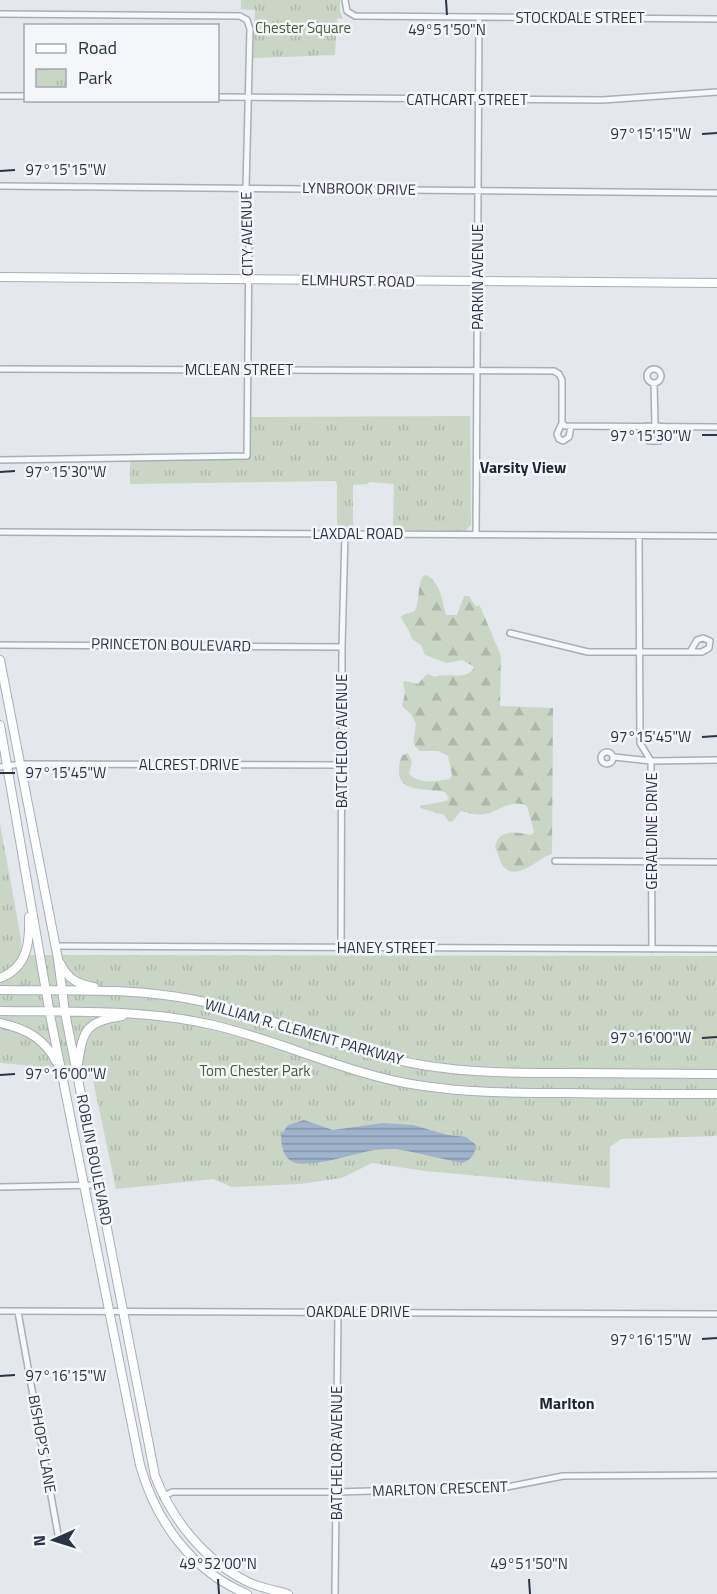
<svg xmlns="http://www.w3.org/2000/svg" width="717" height="1594" viewBox="0 0 717 1594" font-family="'Titillium Web',sans-serif">
<style>
.forest{fill:url(#forest-firs)}
.park{fill:url(#park-tufts)}
.water{fill:url(#water-rules)}
.lines{fill:none;stroke-linecap:round;stroke-linejoin:round}
.street-casing{stroke:#a9aeb7;stroke-width:8}
.secondary-casing{stroke:#a9aeb7;stroke-width:10}
.street{stroke:#f7f8fa;stroke-width:5}
.secondary{stroke:#fff;stroke-width:8}
.ticks{fill:none;stroke:#2b3445;stroke-width:2}
.labels{text-anchor:middle;stroke-width:5;stroke-linejoin:round;paint-order:stroke}
.street-label{font-size:15px;fill:#2b3445;stroke:#f4f6f9}
.park-label{font-size:15px;fill:#3f6138;stroke:#f4f6f9}
.neighbourhood-label{font-size:16px;font-weight:bold;fill:#1d2536;stroke:#f4f6f9}
.ticks-label{font-size:15px;text-anchor:middle;fill:#2b3445;stroke:#f4f6f9;stroke-width:5;stroke-linejoin:round;paint-order:stroke}
</style>
<defs>
<pattern id="forest-firs" width="22" height="20" patternUnits="userSpaceOnUse" patternTransform="scale(1.5)"><rect width="22" height="20" fill="#c9d6c5"/><path d="M5 1l3.5 6h-7zM16 11l3.5 6h-7z" fill="#adb8ab"/></pattern>
<pattern id="park-tufts" width="24" height="20" patternUnits="userSpaceOnUse" patternTransform="scale(1.5)"><rect width="24" height="20" fill="#c9d6c5"/><path d="M3 7l-1-3M5 7V3M7 7l1-3M15 17l-1-3M17 17v-4M19 17l1-3" fill="none" stroke="#adb8ab"/></pattern>
<pattern id="water-rules" width="6" height="5" patternUnits="userSpaceOnUse" patternTransform="scale(1.5)"><rect width="6" height="5" fill="#9fb4cc"/><path d="M0 2.5h6" fill="none" stroke="#8293a7"/></pattern>
</defs>
<rect width="100%" height="100%" fill="#e4e7ec"/>
<path class="forest" d="M427 575C441 584 442 601 446 615H457L464 596H469L476 607 479 605 481 608 501 656 500 706 553 708 552 854C539 857 517 883 503 866 499 861 499 853 495 848 498 828 515 832 531 835L534 832 527 806C512 798 499 811 485 814 478 816 469 813 461 811L453 821 449 822 444 815 420 808V806L446 801 449 798 445 792C430 788 401 793 399 774 399 766 399 761 403 755L408 753 412 762 409 774C421 785 435 781 450 779L452 775 448 756 438 751H420C409 743 415 735 416 724L411 714 402 706 405 693 403 682 405 681 418 684 427 674 435 677C447 672 466 681 474 668L473 666 462 660 447 663 425 655 421 645 412 639C409 628 405 626 401 617L403 615 415 611C420 600 417 586 423 576Z"/>
<path class="park" d="M241 0H340V12L343 19 337 18 335 55 253 58 255 10 241 9Z
M470 416 471 525 465 531 393 530 394 484 369 482 368 484 353 485V532L337 531V484L335 481 130 484V461L249 458V417Z
M0 824 21 939V955L717 956V1136L621 1139 610 1147V1188L425 1171 372 1163 342 1178 300 1184 232 1187 213 1179 116 1189 91 1071 0 1063Z"/>
<path class="water" d="M304 1120 333 1130 383 1123 413 1125 448 1135 466 1137 475 1144C476 1154 471 1160 462 1163L398 1149C388 1149 379 1149 369 1151 355 1154 342 1158 328 1161 301 1165 282 1170 281 1135L288 1125Z"/>
<g class="lines">
<defs>
<path id="street" d="M345 0 347 11 355 16 717 19
M0 14 240 16 247 20 250 29 246 188 249 234 247 456 0 460
M0 96H26
M218 97 602 100 717 92
M0 186 717 193
M0 369 554 371 559 374 562 380V423L565 426 717 427
M647 376a7 7 0 1 1 14 0a7 7 0 1 1-14 0Z
M654 383 655 426
M562 423 557 434 559 439 563 441 569 437 571 426
M648 426 649 441H659V426
M0 532 717 536
M476 535 479 18
M639 536 640 743 651 761 652 949
M510 633 588 652H702L709 648 710 641 703 638 697 640 690 652
M0 645 342 647
M601 758a6 6 0 1 1 12 0a6 6 0 1 1-12 0Z
M614 757 651 761 717 760
M0 767 20 764 343 765
M555 861 717 862
M55 946 717 949
M341 948 342 647 345 534
M0 1187 99 1185
M0 1311 717 1314
M18 1312 59 1540
M163 1497 172 1492H337L507 1487 563 1476 717 1475
M335 1594 338 1312"/>
<path id="secondary" d="M0 277 717 283
M0 660 58 959 65 1012 155 1476C172 1520 205 1561 248 1582 260 1588 275 1590 288 1594
M0 725 51 1020 140 1465C156 1522 192 1571 247 1594
M60 963C68 979 77 984 94 987
M0 978C27 968 30 943 29 917
M0 990C65 991 131 987 195 1000 272 1015 344 1052 422 1065 470 1073 518 1073 567 1073 617 1073 667 1074 717 1074
M0 1011C71 1012 143 1009 213 1025 282 1041 347 1074 417 1085 467 1093 517 1093 567 1093 617 1094 667 1094 717 1094
M0 1023C27 1029 45 1039 57 1063
M78 1064C83 1028 87 1022 122 1016"/>
</defs>
<use href="#street" class="street-casing"/>
<use href="#secondary" class="secondary-casing"/>
<use href="#street" class="street"/>
<use href="#secondary" class="secondary"/>
</g>
<path class="ticks" d="M446 0 447 15M702 134 717 133M0 171 15 170M702 435H717M0 472 15 471M702 737 717 736M0 773H15M702 1038 717 1037M0 1075 15 1074M702 1339 717 1338M0 1376 15 1375M218 1579 219 1594M529 1579 530 1594"/>
<g class="labels">
<g class="street-label">
<text x="580" y="23">STOCKDALE STREET</text>
<text x="467" y="105">CATHCART STREET</text>
<text transform="translate(359 189) rotate(1)" y="5">LYNBROOK DRIVE</text>
<text transform="translate(247 234) rotate(-91)" y="5">CITY AVENUE</text>
<text transform="translate(478 277) rotate(-90)" y="5">PARKIN AVENUE</text>
<text transform="translate(358 281) rotate(1)" y="5">ELMHURST ROAD</text>
<text x="239" y="375">MCLEAN STREET</text>
<text x="358" y="539">LAXDAL ROAD</text>
<text transform="translate(171 645) rotate(1)" y="5">PRINCETON BOULEVARD</text>
<text transform="translate(342 741) rotate(-90)" y="5">BATCHELOR AVENUE</text>
<text x="189" y="770">ALCREST DRIVE</text>
<text transform="translate(652 831) rotate(-90)" y="5">GERALDINE DRIVE</text>
<text x="386" y="953">HANEY STREET</text>
<text transform="translate(304 1032) rotate(16)" y="5">WILLIAM R. CLEMENT PARKWAY</text>
<text transform="translate(94 1160) rotate(79)" y="5">ROBLIN BOULEVARD</text>
<text x="358" y="1317">OAKDALE DRIVE</text>
<text transform="translate(42 1444) rotate(80)" y="5">BISHOP'S LANE</text>
<text transform="translate(337 1453) rotate(-90)" y="5">BATCHELOR AVENUE</text>
<text transform="translate(440 1489) rotate(-2)" y="5">MARLTON CRESCENT</text>
</g>
<g class="park-label">
<text x="303" y="33">Chester Square</text>
<text x="255" y="1076">Tom Chester Park</text>
</g>
<g class="neighbourhood-label">
<text x="523" y="473">Varsity View</text>
<text x="567" y="1409">Marlton</text>
</g>
</g>
<g class="ticks-label">
<text x="447" y="35">49°51'50"N</text>
<text x="651" y="139">97°15'15"W</text>
<text x="66" y="175">97°15'15"W</text>
<text x="651" y="441">97°15'30"W</text>
<text x="66" y="477">97°15'30"W</text>
<text x="651" y="742">97°15'45"W</text>
<text x="66" y="778">97°15'45"W</text>
<text x="651" y="1043">97°16'00"W</text>
<text x="66" y="1079">97°16'00"W</text>
<text x="651" y="1345">97°16'15"W</text>
<text x="66" y="1381">97°16'15"W</text>
<text x="218" y="1569">49°52'00"N</text>
<text x="529" y="1569">49°51'50"N</text>
</g>
<rect x="24" y="24" width="195" height="78" fill="#f4f6f9" stroke="#a4a8b1" stroke-width="1.5"/>
<rect x="36" y="44" width="30" height="9" fill="#ffffff" stroke="#a4a8b1" stroke-width="1.5"/>
<text x="78" y="54" font-size="18" fill="#2b3445">Road</text>
<rect x="36" y="69" width="30" height="18" fill="url(#park-tufts)" stroke="#a4a8b1" stroke-width="1.5"/>
<text x="78" y="84" font-size="18" fill="#2b3445">Park</text>
<g transform="translate(54 1540) rotate(267)" stroke="#f4f6f9" stroke-width="4.5" paint-order="stroke">
<path d="M0-4.5L10 22L0 15L-10 22Z" fill="#2b3445"/>
<text y="-9" font-size="16" font-weight="bold" text-anchor="middle" fill="#2b3445">N</text>
</g>
</svg>
